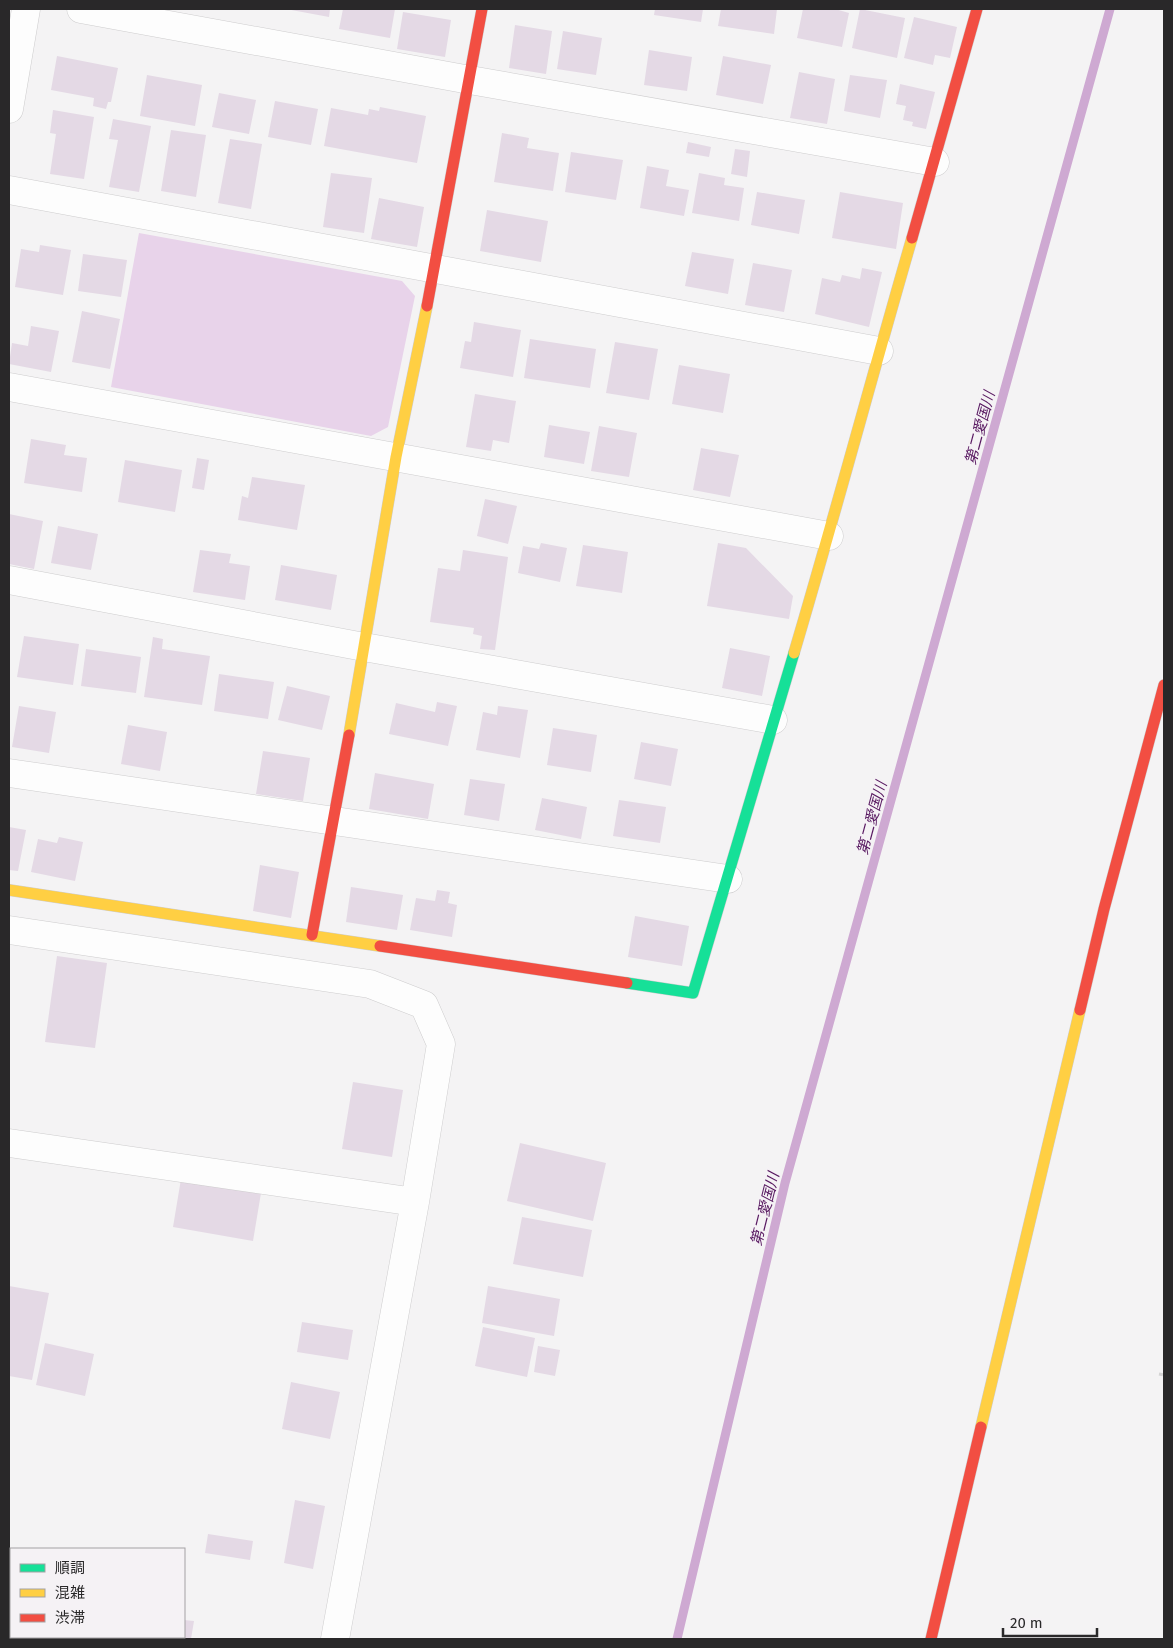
<svg xmlns="http://www.w3.org/2000/svg" width="1173" height="1648" viewBox="0 0 1173 1648" font-family="'Fira Sans','Noto Sans JP',sans-serif">
<style>
.green{fill:#e8d3ea}
.lines{fill:none;stroke-linecap:round;stroke-linejoin:round}
.stream{stroke:#cea9d2;stroke-width:9}
.building{fill:#e4d9e5}
.street-casing{stroke:#cecdce;stroke-width:29}
.fast-casing{stroke:#cecdce;stroke-width:12}
.slow-casing{stroke:#cecdce;stroke-width:12}
.jam-casing{stroke:#cecdce;stroke-width:12}
.path{stroke:#d4d3d4;stroke-width:3;stroke-dasharray:4 4;stroke-linecap:butt}
.street{stroke:#fdfdfd;stroke-width:28}
.fast{stroke:#16e098;stroke-width:11}
.slow{stroke:#ffcf43;stroke-width:11}
.jam{stroke:#f24e42;stroke-width:11}
.labels{text-anchor:middle;stroke-width:4;stroke-linejoin:round;paint-order:stroke}
.water-label{font-size:15px;font-style:italic;fill:#571860;stroke:#f5f2f5}
</style>
<rect width="100%" height="100%" fill="#f4f3f4"/>
<path class="green" d="M139 233 402 281 415 296 388 427 371 436 111 387Z"/>
<g class="lines">
<path class="stream" d="M677 1639 785 1183 1110 9"/>
</g>
<path class="building" d="M286 9H330L329 17Z
M343 9H395L390 38 339 29Z
M655 9H703L701 22 654 15Z
M721 9H777L774 34 718 26Z
M803 9H835L849 13 842 47 797 38Z
M860 9 905 18 897 58 852 48Z
M403 12 451 20 445 57 397 49Z
M914 17 957 27 950 58 935 55 933 65 904 58Z
M515 25 552 31 546 74 509 68Z
M563 31 602 38 596 75 557 69Z
M649 50 692 57 687 91 644 85Z
M57 56 118 68 111 102H108L106 109 93 106 94 98 51 90Z
M723 56 771 65 763 104 716 95Z
M799 72 835 79 827 124 790 118Z
M147 75 202 85 195 126 140 116Z
M850 75 887 80 880 118 844 111Z
M900 84 935 92 926 129 912 126 913 122 903 120 906 106 896 104Z
M219 93 256 100 249 134 212 127Z
M275 101 318 109 311 145 268 137Z
M380 107 426 116 417 163 324 146 331 108 368 115 369 109 379 111Z
M53 110 94 117 84 179 50 174 56 134 50 133Z
M113 119 151 126 139 192 109 187 118 140 109 139Z
M171 130 206 135 196 197 161 191Z
M502 133 529 138 527 148 559 153 553 191 494 182Z
M230 139 262 144 251 209 218 203Z
M688 142 711 147 709 157 686 153Z
M735 149 750 151 747 177 731 174Z
M571 152 623 160 616 200 565 192Z
M647 166 669 170 666 186 689 190 684 216 640 208Z
M331 173 372 178 364 233 323 227Z
M699 173 725 178 724 185 744 188 739 221 692 213Z
M757 192 805 200 799 234 751 225Z
M840 192 903 203 896 249 832 238Z
M379 198 424 207 417 247 371 239Z
M487 210 548 221 541 262 480 251Z
M40 245 71 250 63 295 15 287 21 249 39 252Z
M692 252 734 259 728 294 685 286Z
M83 254 127 260 121 297 78 291Z
M753 263 792 270 784 312 745 305Z
M862 268 882 272 869 327 815 314 822 278 840 282 842 275 860 279Z
M82 311 120 319 110 369 72 362Z
M474 322 521 330 513 377 460 368 465 341 471 342Z
M31 326 59 331 51 372 9 364 12 343 28 346Z
M530 339 596 349 590 388 524 378Z
M615 342 658 349 649 400 606 393Z
M679 365 730 374 723 413 672 404Z
M475 394 516 401 509 443 493 440 491 451 466 447Z
M549 425 590 432 584 464 544 457Z
M599 426 637 433 629 477 591 471Z
M31 439 66 445 64 455 87 458 82 492 24 483Z
M701 448 739 455 730 497 693 490Z
M197 458 209 460 204 490 192 488Z
M125 460 182 470 175 512 118 502Z
M252 477 305 485 297 530 238 520 242 496 248 498Z
M485 499 517 506 508 544 477 536Z
M9 514 43 521 34 569 9 564Z
M58 526 98 534 91 570 51 563Z
M541 543 567 548 560 582 518 573 523 546 539 549Z
M718 543 746 548 793 596 789 619 707 606Z
M583 545 628 552 622 593 576 586Z
M200 550 231 554 229 563 250 566 245 600 193 592Z
M463 550 508 557 495 650 480 649 482 636 473 634 474 628 430 622 438 568 460 571Z
M281 565 337 575 331 610 275 600Z
M24 636 79 644 73 685 17 677Z
M153 637 163 639 162 649 210 656 202 705 144 697Z
M730 648 770 656 762 696 722 688Z
M86 649 141 657 136 693 81 686Z
M219 674 274 682 268 719 214 711Z
M287 686 330 696 322 730 278 720Z
M437 702 457 706 448 746 389 734 396 703 435 712Z
M19 706 56 712 49 753 12 747Z
M498 706 528 710 520 758 476 750 483 712 497 715Z
M128 725 167 732 160 771 121 764Z
M553 728 597 735 591 772 547 765Z
M641 742 678 749 671 786 634 779Z
M263 751 310 758 303 801 256 794Z
M375 773 434 784 428 819 369 809Z
M470 779 505 784 499 821 464 815Z
M542 798 587 807 581 839 535 830Z
M619 800 666 807 660 843 613 836Z
M9 827 26 830 18 871 9 870Z
M59 837 83 842 75 881 31 872 38 839 57 843Z
M260 865 299 872 291 918 253 911Z
M351 887 403 895 397 930 346 922Z
M437 890 450 892 448 903 457 905 452 937 410 930 416 898 435 901Z
M635 916 689 926 682 966 628 957Z
M57 956 107 963 95 1048 45 1042Z
M353 1082 403 1090 392 1157 342 1149Z
M520 1143 606 1163 593 1221 507 1201Z
M181 1179 261 1193 253 1241 173 1227Z
M522 1217 592 1230 583 1277 513 1264Z
M9 1286 49 1293 32 1380 9 1376Z
M488 1286 560 1299 554 1336 482 1323Z
M302 1322 353 1330 348 1360 297 1352Z
M483 1327 535 1338 527 1377 475 1366Z
M45 1343 94 1354 85 1396 36 1385Z
M538 1346 560 1350 555 1376 534 1372Z
M291 1382 340 1392 330 1439 282 1429Z
M295 1500 325 1506 313 1569 284 1563Z
M208 1534 253 1541 250 1560 205 1553Z
M9 1618H11V1637H138L137 1639H9Z
M184 1620 194 1621 191 1639H141V1637H184Z"/>
<g class="lines">
<defs>
<path id="street" d="M81 9 470 80 935 162
M9 109 26 9
M9 190 879 351
M9 387 829 536
M9 580 364 647 773 720
M9 773 728 879
M9 930 370 984 424 1005 441 1044 415 1202 335 1639
M9 1143 415 1202"/>
<path id="fast" d="M627 983 693 993 794 653"/>
<path id="slow" d="M794 653C835 515 872 376 912 238
M349 735 396 457 427 306
M9 890 380 946
M981 1427 1080 1010"/>
<path id="jam" d="M912 238 977 9
M427 306 482 9
M312 935 349 735
M380 946 627 983
M1080 1010 1104 909 1164 685
M931 1639 981 1427"/>
</defs>
<use href="#street" class="street-casing"/>
<use href="#fast" class="fast-casing"/>
<use href="#slow" class="slow-casing"/>
<use href="#jam" class="jam-casing"/>
<path class="path" d="M1159 1374 1164 1375"/>
<use href="#street" class="street"/>
<use href="#fast" class="fast"/>
<use href="#slow" class="slow"/>
<use href="#jam" class="jam"/>
</g>
<g class="labels">
<g class="water-label">
<text transform="translate(980 428) rotate(-75)" y="5">第二愛国川</text>
<text transform="translate(872 818) rotate(-75)" y="5">第二愛国川</text>
<text transform="translate(765 1209) rotate(-76)" y="5">第二愛国川</text>
</g>
</g>
<rect width="1173" height="1648" fill="none" stroke="#292829" stroke-width="20"/>
<rect x="10" y="1548" width="175" height="90" fill="#f5f2f5" stroke="#a3a1a3"/>
<rect x="20" y="1564" width="25" height="8" fill="#16e098" stroke="#a3a1a3"/>
<text x="55" y="1573" font-size="15" fill="#292829">順調</text>
<rect x="20" y="1589" width="25" height="8" fill="#ffcf43" stroke="#a3a1a3"/>
<text x="55" y="1598" font-size="15" fill="#292829">混雑</text>
<rect x="20" y="1614" width="25" height="8" fill="#f24e42" stroke="#a3a1a3"/>
<text x="55" y="1623" font-size="15" fill="#292829">渋滞</text>
<path d="M1003 1628v8h94v-8" fill="none" stroke="#292829" stroke-width="2.5"/>
<text x="1010" y="1628" font-size="15" fill="#292829" stroke="#f5f2f5" stroke-width="4" paint-order="stroke">20 m</text>
</svg>
